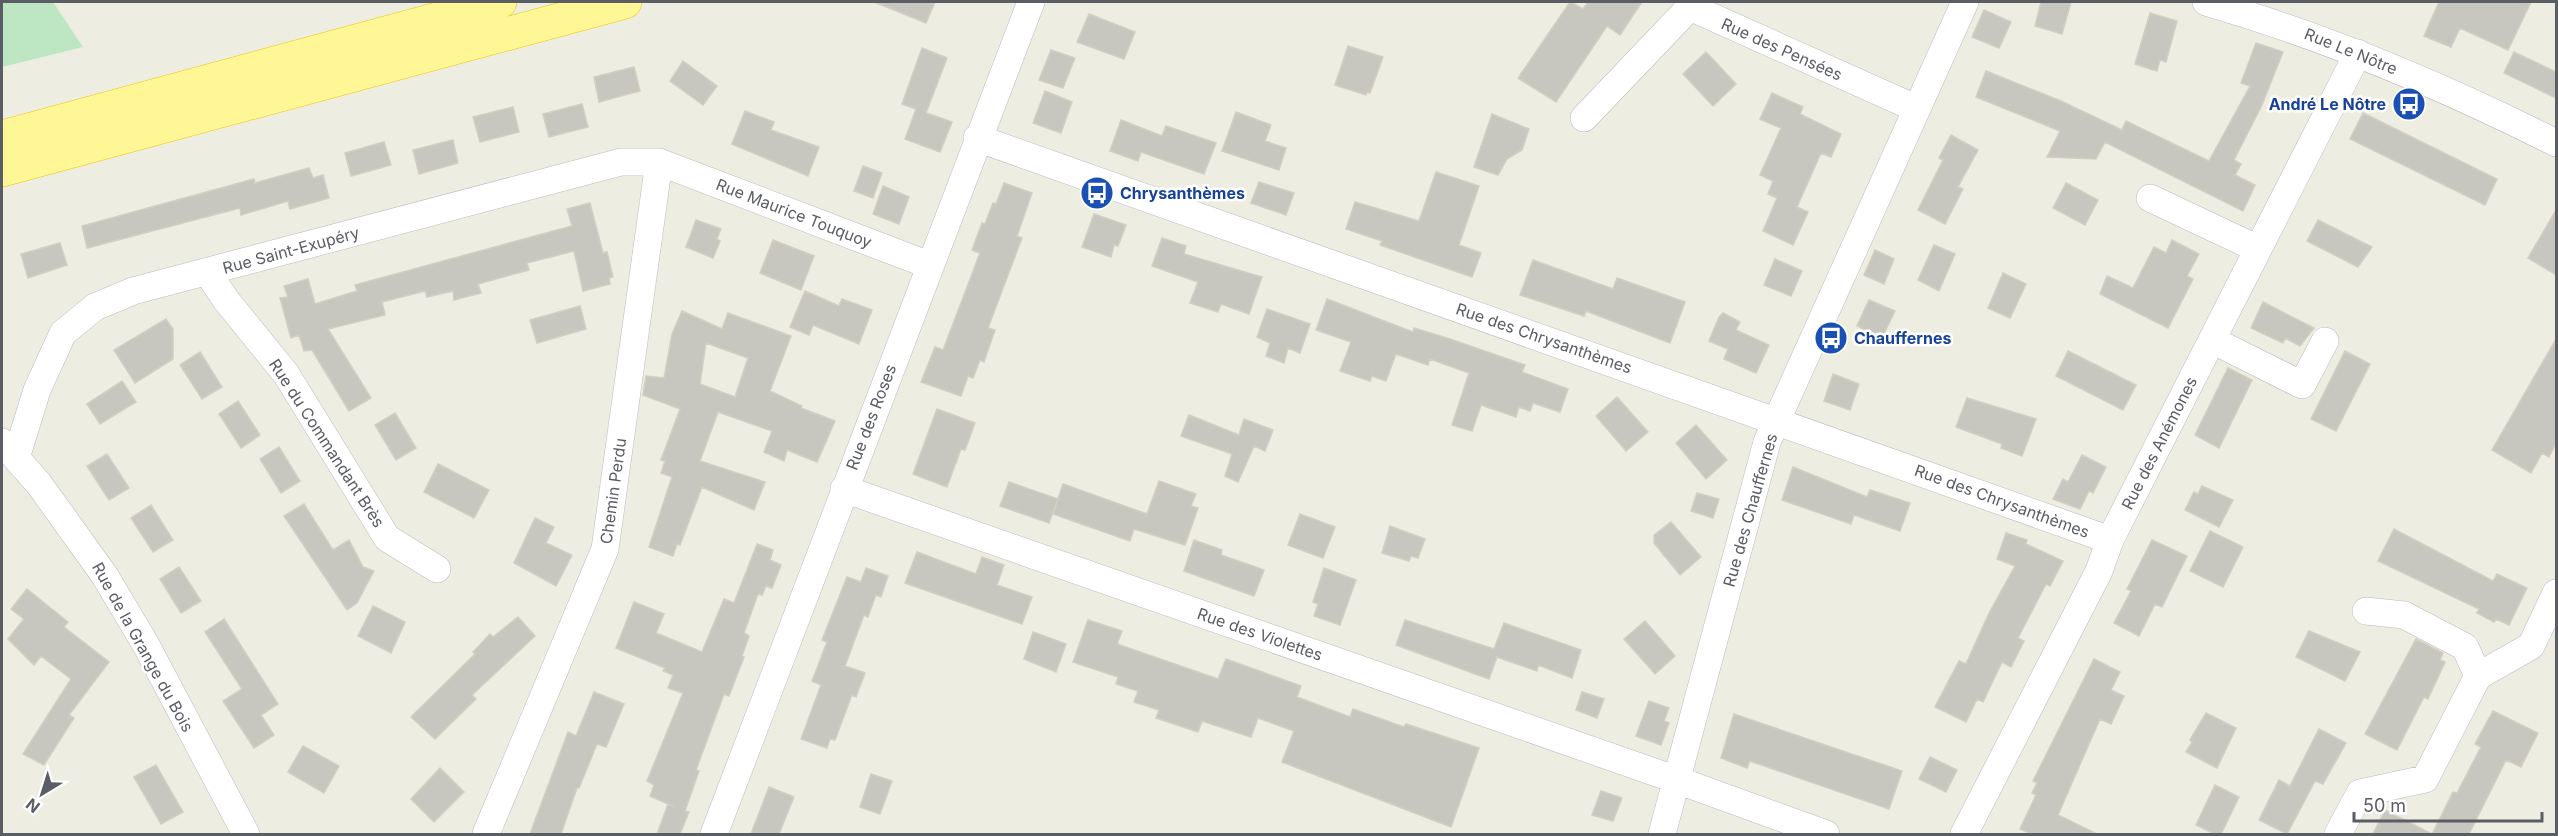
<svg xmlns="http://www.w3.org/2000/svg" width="2558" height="836" viewBox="0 0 2558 836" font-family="Inter,sans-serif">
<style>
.green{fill:#bde6c3}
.building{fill:#c8c7bf;stroke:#d2cfc0;stroke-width:1.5;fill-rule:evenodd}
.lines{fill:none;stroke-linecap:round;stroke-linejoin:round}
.minor-casing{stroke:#babbc1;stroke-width:28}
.trunk-casing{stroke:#efc400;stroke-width:34}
.minor{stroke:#fff;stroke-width:27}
.trunk{stroke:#fff696;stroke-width:33}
.labels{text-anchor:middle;stroke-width:5;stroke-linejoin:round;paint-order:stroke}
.street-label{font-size:16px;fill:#5a5d63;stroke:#fff}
.transit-label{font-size:16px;font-weight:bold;fill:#164399;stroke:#fff;text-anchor:start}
</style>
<rect width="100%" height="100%" fill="#eeede2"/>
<path class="green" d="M2 2H53L83 47 2 67Z"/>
<path class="building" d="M874 2H935L926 23Z
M1570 2 1583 9 1588 2H1642L1620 35 1607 26 1556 102 1518 78Z
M2041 2H2071L2062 34 2035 26Z
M2439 2H2531L2508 50 2460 28 2451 47 2424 36Z
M1984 10 2011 22 1999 48 1972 37Z
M2150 13 2177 21 2166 62 2160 60 2157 71 2135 64Z
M1089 14 1135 32 1124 59 1077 42Z
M2256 43 2283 52 2262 105 2234 160 2241 164 2235 175 2255 185 2243 211 2105 142 2096 159 2047 157 2060 131 1976 97 1986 71 2061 101 2122 130 2126 121 2209 161 2250 86 2241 83Z
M1348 46 1383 57 1370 93 1367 92 1366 95 1335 85Z
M922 48 947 58 926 113 952 122 940 152 905 139 916 109 902 104Z
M1051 50 1075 58 1063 88 1039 80Z
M1706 52 1736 84 1713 106 1683 74Z
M2514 52 2556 72V98L2504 73Z
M683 61 717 86 703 105 670 81Z
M634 67 640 91 599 102 594 77Z
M1045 91 1072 102 1061 133 1033 123Z
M1772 93 1803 107 1800 114 1841 134 1831 157 1821 153 1797 207 1808 212 1793 245 1763 231 1777 198 1768 194 1773 181 1760 175 1781 128 1760 119Z
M582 104 588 127 549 137 543 114Z
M513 107 519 132 480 142 473 117Z
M745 111 774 122 771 130 819 147 808 176 732 144Z
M1236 112 1271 125 1265 141 1286 148 1279 170 1222 151Z
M2363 113 2497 179 2485 205 2350 139Z
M1492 114 1529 129 1522 150 1507 159 1498 175 1474 167Z
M1121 120 1162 136 1166 126 1216 143 1204 174 1141 152 1138 161 1110 151Z
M1951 135 1978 150 1958 187 1963 189 1945 224 1918 210 1943 160 1939 158Z
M453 140 458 163 419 174 413 150Z
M384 142 391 165 351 176 345 153Z
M863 166 882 173 873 198 854 191Z
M309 168 313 178 323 175 329 198 290 209 288 201 241 215 240 208 87 248 82 226 254 179 255 183Z
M1436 172 1479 186 1459 245 1481 253 1472 277 1380 245 1382 241 1346 229 1355 202 1419 221Z
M1259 182 1294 193 1286 215 1251 203Z
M1004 183 1032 193 1017 236 1022 238 988 328 995 330 984 362 980 360 973 378 968 376 961 396 921 382 935 347 943 350 980 253 972 250 982 223 985 224 993 203 996 204Z
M2066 183 2098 200 2085 225 2053 208Z
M883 186 909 197 899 224 873 214Z
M590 203 603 253 607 252 613 277 609 278 610 284 583 291 574 251 527 263 529 270 478 284 481 293 454 300 453 291 427 297 425 291 382 302 385 315 328 329 371 398 349 411 312 350 304 351 299 335 291 338 280 298 288 297 284 286 308 279 315 304 357 291 355 285 572 226 567 209Z
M2556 210V275L2528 258Z
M1094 214 1126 225 1118 246 1114 245 1111 257 1082 247Z
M696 220 721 229 717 239 720 241 713 258 686 247Z
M2318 220 2372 247 2358 267 2307 241Z
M1162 238 1186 246 1184 254 1262 277 1249 314 1221 304 1218 312 1190 303 1198 282 1152 266Z
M773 240 814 256 801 290 760 273Z
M2172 240 2199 254 2187 276 2193 279 2168 328 2100 294 2107 276 2133 288 2154 247 2166 253Z
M60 243 67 265 28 278 21 254Z
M1934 245 1955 254 1939 291 1918 280Z
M1875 250 1894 259 1884 284 1864 275Z
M1775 259 1802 271 1791 296 1764 285Z
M1533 260 1613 289 1617 278 1685 302 1670 343 1586 311 1584 316 1520 295Z
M2003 273 2026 284 2010 318 1988 308Z
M805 291 839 306 842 299 872 310 859 344 813 325 809 335 790 327Z
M1327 299 1413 332 1414 328 1447 338 1525 365 1522 372 1568 389 1560 412 1533 403 1530 411 1519 407 1516 417 1481 405 1472 431 1452 425 1469 373 1430 359 1428 365 1396 354 1386 381 1372 376 1370 381 1340 371 1351 342 1316 330Z
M1869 300 1895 311 1882 338 1857 326Z
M2263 302 2314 328 2300 346 2285 338 2283 343 2251 328Z
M580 306 586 329 537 343 530 320Z
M1267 309 1310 324 1300 353 1288 348 1284 363 1266 356 1270 343 1257 337Z
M682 311 722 329 728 313 791 336 770 391 802 406 801 408 835 421 817 462 787 450 784 461 764 452 772 431 718 412 700 461 765 482 754 510 702 487 680 545 677 544 673 556 649 547 672 477 661 473 665 461 661 460 680 409 643 395 646 376 664 378 672 334ZM706 343 748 358 735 397 700 384Z
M1723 313 1740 322 1736 330 1769 345 1756 373 1724 359 1728 349 1709 341 1719 317Z
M166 319 173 329V359L135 383 114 350Z
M2556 339V443L2549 457 2542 453 2531 473 2492 450Z
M2068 351 2136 385 2123 410 2056 376Z
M2345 351 2370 364 2336 431 2311 419Z
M200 352 222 387 202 399 180 365Z
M2228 368 2252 380 2219 448 2195 435Z
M1833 374 1859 384 1850 410 1824 401Z
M122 381 136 402 100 424 87 404Z
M1617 397 1648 432 1626 451 1596 416Z
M1967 398 2036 419 2022 456 2001 448 2002 444 1956 427Z
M238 401 260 435 241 448 219 414Z
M937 409 975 423 965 450 961 449 947 487 913 474Z
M395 413 416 448 396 460 375 425Z
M1189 415 1239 435 1244 419 1273 430 1265 451 1254 446 1238 482 1225 476 1232 454 1181 436Z
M1696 425 1727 460 1706 479 1676 443Z
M279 447 300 481 281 493 260 459Z
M107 454 129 488 109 500 87 466Z
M2082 455 2106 467 2093 493 2089 491 2080 509 2053 499 2063 479 2068 482Z
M438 464 489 490 474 518 424 492Z
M1793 467 1867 497 1870 490 1910 503 1900 531 1854 515 1851 524 1782 500Z
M1159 481 1196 494 1191 506 1198 508 1185 545 1134 529 1130 541 1053 514 1063 484 1147 514Z
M1009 482 1058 499 1049 523 1000 506Z
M2202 486 2233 500 2219 527 2185 510 2194 492 2198 494Z
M1697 493 1719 499 1713 518 1691 511Z
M304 504 333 550 349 540 363 567 374 571 357 603 347 610 284 516Z
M151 505 173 540 153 552 131 518Z
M1300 514 1335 527 1323 558 1288 545Z
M535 518 554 527 546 543 572 555 556 586 514 563Z
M1671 522 1701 557 1680 575 1654 543V535Z
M1390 526 1425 539 1418 558 1411 556 1409 561 1382 553Z
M2394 529 2493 581 2497 574 2527 588 2509 625 2496 619 2494 622 2477 613 2479 609 2378 561Z
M2210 531 2243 547 2223 587 2190 571Z
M2006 533 2027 540 2026 544 2063 561 2050 586 2046 584 2018 638 2024 641 2011 667 2002 662 1983 702 1977 699 1966 722 1935 707 1959 661 1966 664 1989 613 2015 566 1997 559Z
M1194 540 1222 550 1221 555 1264 570 1254 596 1184 571Z
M2152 540 2187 556 2162 607 2155 604 2139 636 2114 623 2131 591 2127 589Z
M757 544 773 550 770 560 781 565 772 588 766 586 762 595 758 594 744 633 749 636 742 656 744 657 729 696 724 694 696 770 699 771 685 811 689 812 680 834H657L668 804 675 807 650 796 654 785 647 781 683 693 668 688 673 675 663 671 665 668 616 648 634 602 664 614 656 633 702 652 724 599 734 603Z
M917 552 976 574 982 557 1004 565 997 585 1032 597 1022 624 905 583Z
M179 567 201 601 181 613 160 579Z
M866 568 888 576 881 597 876 595 868 617 864 615 845 666 865 673 856 697 852 695 835 740 830 739 827 748 801 739 821 685 812 681 827 642 822 640 847 577 861 582Z
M1324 568 1356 580 1340 625 1314 616 1318 604 1313 602Z
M27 589 68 622 64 627 109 662 69 715 74 718 44 765 23 754 71 679 41 656 34 665 8 639 24 619 11 609Z
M373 606 405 622 391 653 358 636Z
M518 617 535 636 472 695 476 699 435 739 411 717 475 654 473 652 490 634 493 637Z
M224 619 278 704 261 715 274 735 254 748 223 701 242 689 205 632Z
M1088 620 1122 631 1117 644 1218 679 1226 659 1301 686 1297 697 1350 717 1353 709 1404 727 1406 724 1479 748 1451 827 1282 762 1294 731 1258 718 1251 737 1202 721 1198 732 1156 718 1159 710 1134 702 1138 691 1116 684 1118 677 1073 662Z
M1405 620 1494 649 1504 623 1581 650 1572 678 1538 665 1537 671 1497 657 1489 679 1396 645Z
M1645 621 1675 656 1655 674 1624 639Z
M2309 631 2360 652 2345 681 2296 657Z
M1033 632 1066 644 1056 672 1024 659Z
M2416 639 2443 653 2440 660 2445 662 2428 699 2424 697 2397 750 2365 734Z
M2094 659 2120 672 2111 690 2124 696 2111 724 2100 719 2058 815 2097 834H2031L2020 829 2036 795 2032 793 2037 783 2033 781Z
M594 692 624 704 606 747 597 744 579 788H577L561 834H530L568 732 576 736Z
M1582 692 1604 699 1597 718 1576 710Z
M1649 701 1669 708 1664 721 1669 723 1661 745 1636 736Z
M2493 711 2538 733 2521 767 2506 760 2469 834H2373L2385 810 2432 834 2453 792 2457 793 2481 747 2475 744Z
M2206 713 2236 728 2217 768 2186 752 2192 742 2190 740Z
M1734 714 1902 771 1889 809 1750 761 1747 768 1721 758Z
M2319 729 2346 743 2323 784 2315 781 2287 834 2259 820 2279 780 2290 786Z
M303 746 339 766 324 793 288 772Z
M1930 757 1957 770 1946 792 1919 779Z
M156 765 183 812 161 824 134 777Z
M440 768 464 792 434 822 411 799Z
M871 774 892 781 880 814 860 807Z
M2215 785 2239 797 2221 834H2214L2196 825Z
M769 787 794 797 779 834H751Z
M1601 791 1622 798 1613 821 1592 815Z"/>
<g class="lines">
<defs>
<path id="minor" d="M2206 2C2329 38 2443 86 2556 143
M1584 118 1690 7 1915 108
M977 138 2110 540
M2150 198 2258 249
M208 273 226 300 286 374 387 538 437 569
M2212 340 2302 385 2325 341
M2 442 39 484 105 576 146 645 246 834
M16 458 37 390 63 333 95 307 133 291 621 162H659L929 265
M844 489 1677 780 1826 834
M2366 611 2404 615 2465 647 2478 676
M486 834 605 549 659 162
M714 834 1031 2
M1662 834 1767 442 1965 2
M1964 834 2099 571 2110 540 2358 53
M2338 834 2360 793 2425 779 2478 676 2531 646 2556 593"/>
<path id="trunk" d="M2 137 500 2
M2 170 625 2"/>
</defs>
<use href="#minor" class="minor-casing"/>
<use href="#trunk" class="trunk-casing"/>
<use href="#minor" class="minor"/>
<use href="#trunk" class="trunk"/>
</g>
<defs>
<symbol id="bus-disc" viewBox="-11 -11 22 22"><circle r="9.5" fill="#1a4fb4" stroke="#fff"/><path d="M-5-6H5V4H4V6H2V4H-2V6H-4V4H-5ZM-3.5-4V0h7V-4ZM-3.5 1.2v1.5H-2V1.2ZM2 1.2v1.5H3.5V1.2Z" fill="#fff"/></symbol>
</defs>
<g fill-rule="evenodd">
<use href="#bus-disc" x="2390" y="85" width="38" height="38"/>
<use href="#bus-disc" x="1078" y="174" width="38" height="38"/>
<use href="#bus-disc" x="1812" y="319" width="38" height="38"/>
</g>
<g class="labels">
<g class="street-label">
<text transform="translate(1782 49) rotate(24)" y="6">Rue des Pensées</text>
<text transform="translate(2351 51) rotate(22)" y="6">Rue Le Nôtre</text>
<text transform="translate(794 213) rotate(21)" y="6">Rue Maurice Touquoy</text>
<text transform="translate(291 250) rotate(-15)" y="6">Rue Saint-Exupéry</text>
<text transform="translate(1544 338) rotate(19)" y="6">Rue des Chrysanthèmes</text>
<text transform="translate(871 417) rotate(-69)" y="6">Rue des Roses</text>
<text transform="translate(327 443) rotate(57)" y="6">Rue du Commandant Brès</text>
<text transform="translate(2159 443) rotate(-63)" y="6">Rue des Anémones</text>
<text transform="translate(613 491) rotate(-82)" y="6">Chemin Perdu</text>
<text transform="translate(2002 501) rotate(20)" y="6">Rue des Chrysanthèmes</text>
<text transform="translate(1750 510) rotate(-74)" y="6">Rue des Chauffernes</text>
<text transform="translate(1260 634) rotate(19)" y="6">Rue des Violettes</text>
<text transform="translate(143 647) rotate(61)" y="6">Rue de la Grange du Bois</text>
</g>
<g class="transit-label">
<text x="2386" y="110" text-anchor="end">André Le Nôtre</text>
<text x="1120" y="199">Chrysanthèmes</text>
<text x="1854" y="344">Chauffernes</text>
</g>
</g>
<rect width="2558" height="836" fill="none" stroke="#5a5d63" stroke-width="6"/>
<g transform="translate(42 794) rotate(218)" stroke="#ffffff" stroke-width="4.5" paint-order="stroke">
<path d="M0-4.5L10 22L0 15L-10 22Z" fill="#5a5d63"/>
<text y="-9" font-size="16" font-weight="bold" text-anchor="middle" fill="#5a5d63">N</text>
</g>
<path d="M2354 812v9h188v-9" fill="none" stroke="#5a5d63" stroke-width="3"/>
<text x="2363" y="812" font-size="18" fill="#5a5d63" stroke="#ffffff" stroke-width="4.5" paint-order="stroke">50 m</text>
</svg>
